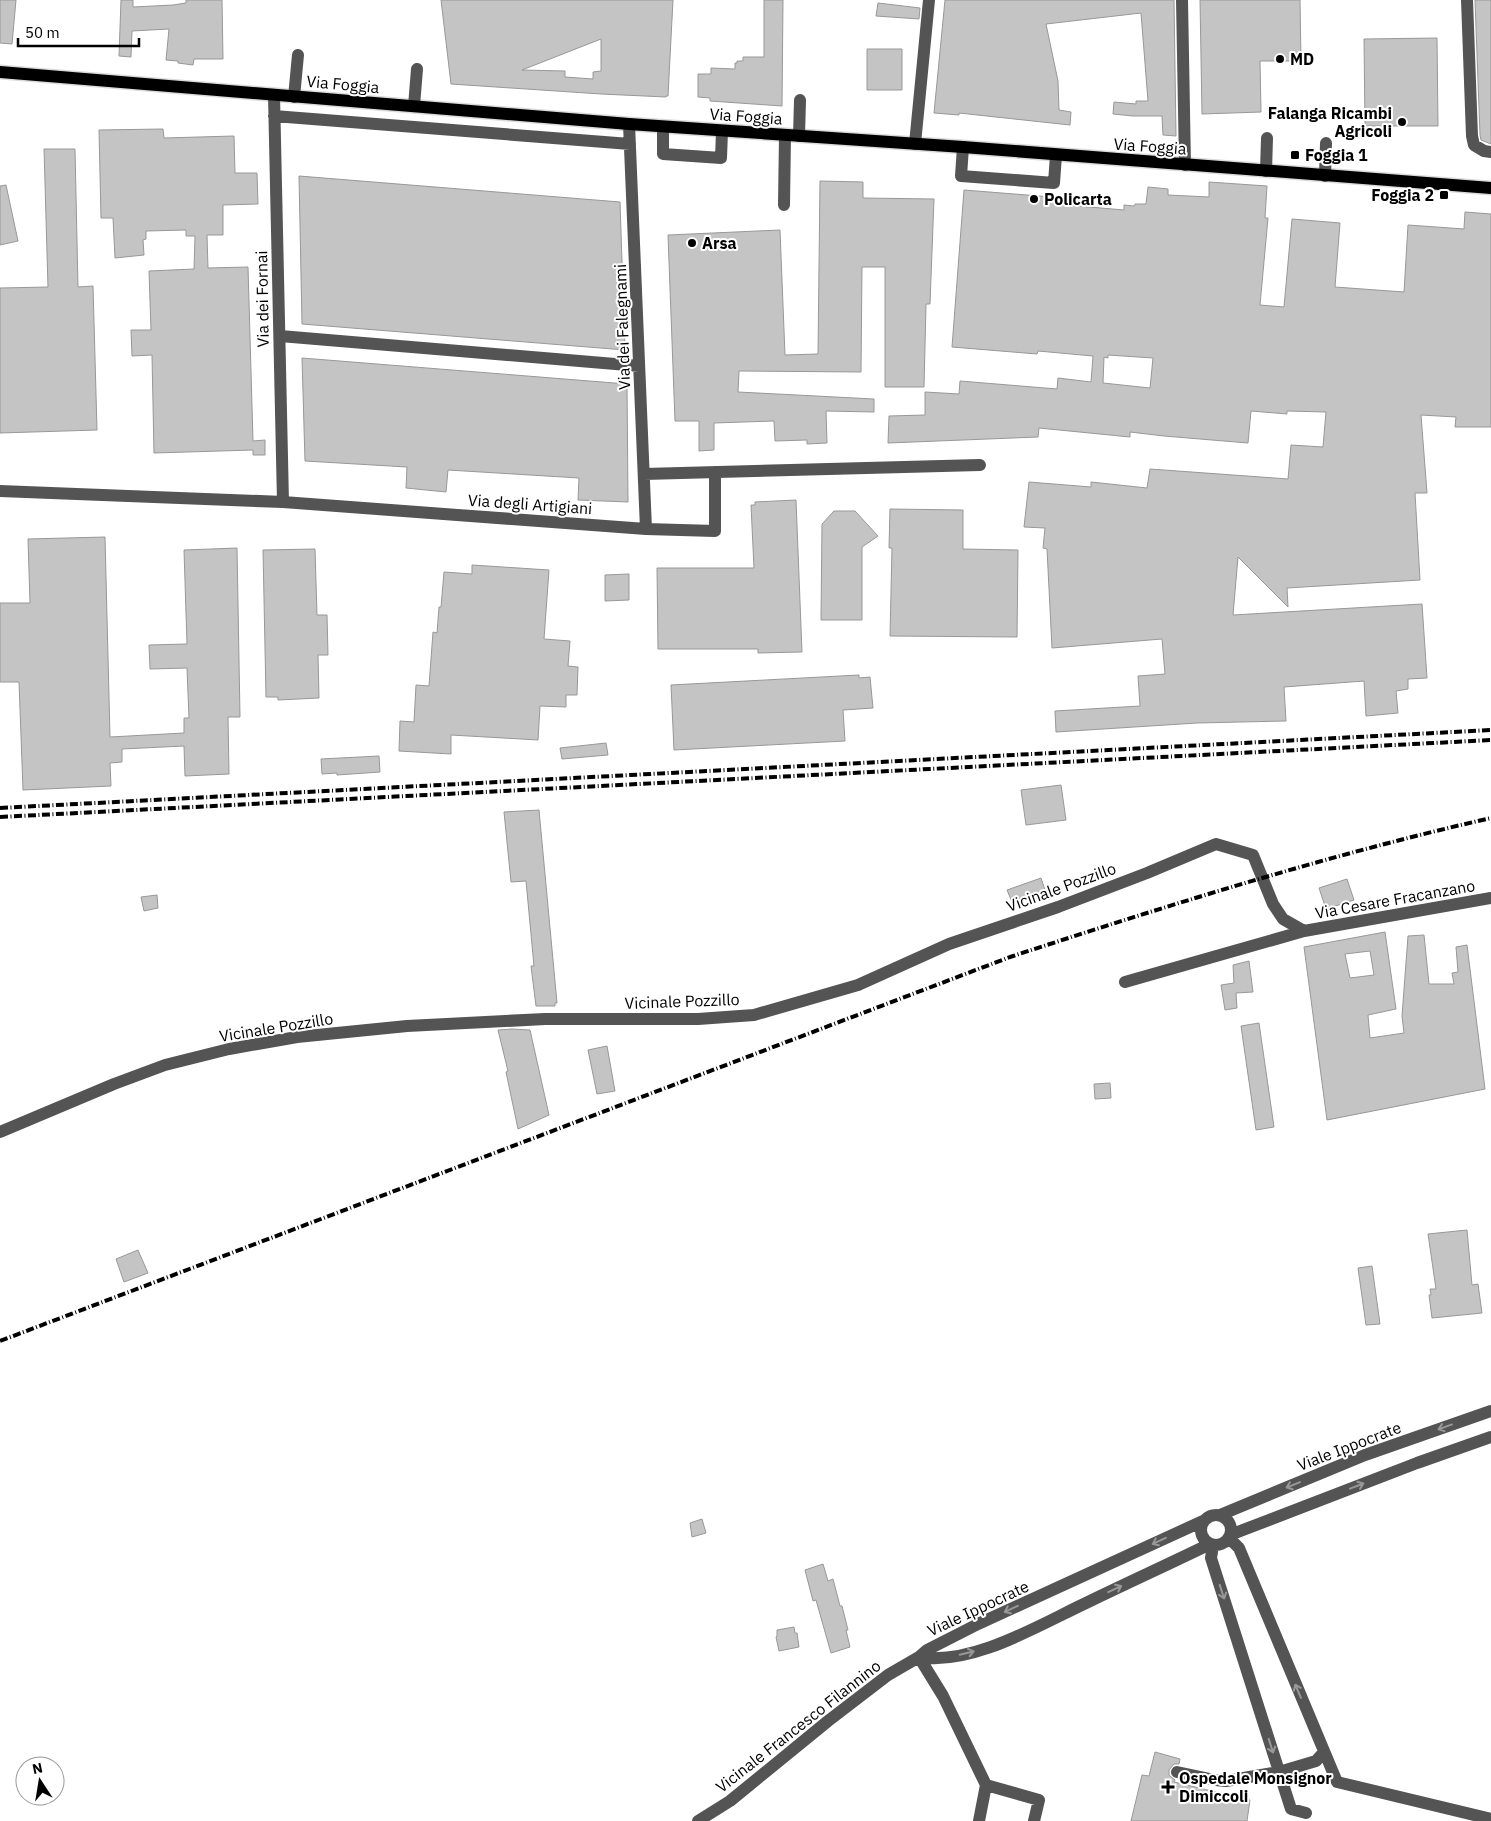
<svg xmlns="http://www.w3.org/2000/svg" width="1491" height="1821" viewBox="0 0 1491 1821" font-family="'IBM Plex Sans',sans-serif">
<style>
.building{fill:#c4c4c4;stroke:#989898;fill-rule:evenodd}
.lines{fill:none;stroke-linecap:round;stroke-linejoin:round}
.major-casing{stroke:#dbdbdb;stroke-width:15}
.minor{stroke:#545454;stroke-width:12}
.major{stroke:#000;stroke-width:12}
.rail{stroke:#000;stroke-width:4;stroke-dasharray:8 2.5 1 2.5;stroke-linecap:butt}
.oneway{stroke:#989898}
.poi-dot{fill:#000;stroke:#fff;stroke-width:2}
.labels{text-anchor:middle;stroke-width:4;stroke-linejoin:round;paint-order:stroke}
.poi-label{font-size:16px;font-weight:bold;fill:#000;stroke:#fff;text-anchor:start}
.street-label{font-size:16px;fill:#000;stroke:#fff}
</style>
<rect width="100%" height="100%" fill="#fff"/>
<path class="building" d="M0 0H16L12 44 0 43Z
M121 0H133V7L173 5 186 3V0H222L223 59H194L193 65 178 63V61L166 60 169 29 132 31 131 57 119 56Z
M441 0H673L668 96H666V97L601 94 451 84ZM601 39V71L593 72V79L565 77V71L522 70Z
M764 0H783L782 106 710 101V98L698 97V74H711V68L735 69V63H737V61H743V57H764Z
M945 0H1174L1176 136 1163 135 1162 116H1133L1113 114 1114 102 1136 104V101H1148L1141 13 1046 24 1058 81 1059 110 1071 112 1070 125 959 113V115L934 113Z
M1200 0H1300L1301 61H1260L1261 112 1202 114Z
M1475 0H1491V144L1481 140 1480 135Z
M878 3 920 8 919 19 876 16Z
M1437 38 1438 126H1365L1364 39Z
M867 49H902V90H867Z
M163 129 164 138 234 136 235 173H257L258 204 223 205V235H207L208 268 248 267 253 441 265 440V455H253V450L154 453 152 355 132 356 131 330H151L149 271 194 269 195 236H186V230L146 231V239L143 240 144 255 115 258 113 218H101L99 130Z
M44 149H75L78 287 93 286 97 430 0 433V288L48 287Z
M299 176 620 202 625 350 302 324Z
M820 181 863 182V198L934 199 930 304H926L924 387H885V267H862L861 372 739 371 738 392 874 399V412L826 411 827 443 807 444V440L775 441 774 421 714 423V450L699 451V421H675L668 235 780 230 785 355 818 354Z
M1209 182 1267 186 1265 218H1268L1260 305 1284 307 1292 219 1340 223 1335 287 1404 292 1408 225 1464 229 1465 212 1491 214V427H1455L1456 417 1421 415 1427 493H1415L1420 580 1287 588 1288 607 1238 557 1233 615 1422 604 1427 678 1408 679V689L1396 691 1398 713 1366 716 1364 681 1284 687 1286 721 1197 723 1056 732 1055 711 1140 706 1138 676 1165 674 1162 639 1052 648 1047 549 1043 548 1045 528 1024 527 1029 482 1091 487V482L1147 488 1150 469 1288 479 1291 445 1323 447 1326 412 1287 411V414L1251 411 1248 443 1164 436 1130 432V437L1039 428 1038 437 888 443 889 416 925 415V392L959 394 960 381 1057 389 1058 378 1091 382 1093 356 1038 351 1037 354 952 347 964 190 1052 197 1055 204 1124 210V205L1134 206 1135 204H1146L1148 187 1168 189V195L1209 197ZM1108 355 1153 358 1150 388 1103 383 1104 357 1108 358Z
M6 185 18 241 0 245V186Z
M302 358 627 384 628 502 578 500 579 478 448 470 446 492 406 488 407 467 305 461Z
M796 500 802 652 758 653V649H658L657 568H754L751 505H755V502Z
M890 509 963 510V549L1018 550 1017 637 890 636 892 548H889Z
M834 511H855L878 536 862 547V620H821L822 524Z
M105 537 110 737 184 733V718H189L187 668 150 669 149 645 187 644 184 550 237 548 240 717H228L229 774 185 776 184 746 122 749V762L110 763 111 786 23 790 19 682H0V603H30L28 539Z
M315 549 317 615H327L328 655H318L319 698 278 700V697H266L263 550Z
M472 565 549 570 544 639 570 641 568 666 578 667 577 695H566V707L540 706 538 740 451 735V754L399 751 400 721 414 722 416 685 429 686 433 632 437 633 439 607H441L444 572 472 574Z
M629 574V600L605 601V575Z
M859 675V678L870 677 873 708 843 710 845 741 674 750 671 685Z
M606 743 608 755 562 759 560 748Z
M379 756 380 772 337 775V773L322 774 321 759Z
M1061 785 1066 820 1026 825 1021 790Z
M539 810 557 1003H555V1006H536L531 966H534L526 881 511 882 504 812Z
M1041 878 1045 890 1012 902 1007 890Z
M1347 879 1354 900 1326 909 1319 888Z
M157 895 158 908 144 911 141 897Z
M1385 932 1396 1009 1368 1015 1370 1038 1404 1033 1402 1016 1408 936 1424 935 1429 984H1454L1452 973 1458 972 1456 947 1467 945 1485 1089 1327 1120 1304 947ZM1370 951 1374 975 1350 978 1345 954Z
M1249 961 1253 992 1236 993 1237 1008 1225 1010 1221 985 1234 983 1233 965Z
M1259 1023 1274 1127 1256 1130 1241 1026Z
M512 1029 530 1030 549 1115 518 1129 506 1072 508 1071 498 1030Z
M607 1046 615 1091 597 1094 588 1050Z
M1110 1083 1111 1098 1095 1099 1094 1084Z
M1467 1230 1472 1285 1478 1284 1482 1313 1432 1318 1429 1295H1431L1430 1289H1436L1428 1234Z
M138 1250 148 1273 124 1282 116 1259Z
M1372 1266 1380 1324 1366 1325 1358 1268Z
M702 1519 706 1533 692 1537 690 1523Z
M823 1564 828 1581 833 1579 840 1606H842L848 1630H846L850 1647 831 1653 816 1600 813 1601 805 1570Z
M794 1627 795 1633H797L799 1647 779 1651 776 1637 777 1636V1630Z
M1155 1752 1180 1759 1179 1764H1174L1169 1770V1775L1175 1780 1174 1782 1250 1800 1247 1821H1131L1142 1775 1149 1776Z"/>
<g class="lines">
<defs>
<path id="major" d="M0 72 629 124 963 147 1491 188"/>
</defs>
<use href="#major" class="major-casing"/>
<path class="minor" d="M1182 0 1185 165
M1467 0 1472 136 1474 145 1484 151 1491 152
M274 95 283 502
M294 97 298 55
M414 106 417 69
M274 116 630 144
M629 124 646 529
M663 127V154L721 158 722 131
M799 136 800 100
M915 144 929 0
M963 147 961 176 1054 183 1056 155
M1266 171 1267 138
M1325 176 1326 143
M784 205 785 135
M280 336 639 366
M644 474 980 465
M0 491 283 502 646 529 715 531V472
M1125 982 1304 931 1491 898
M0 1132 114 1084 165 1065 229 1049 297 1037 407 1026 545 1019H698L754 1015 858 985 949 944 1058 907 1147 873 1216 844 1253 855 1273 904 1283 919 1304 931
M1201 1530a15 15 0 1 1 30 0a15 15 0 1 1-30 0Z
M1220 1515 1365 1455 1491 1411
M1230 1535 1417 1463 1491 1437
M1229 1538 1239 1548 1337 1782 1491 1819
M1213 1545 1211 1558 1291 1809 1306 1813
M919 1657C972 1666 1039 1625 1086 1603 1127 1583 1169 1564 1210 1544
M919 1657 943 1696 986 1785
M1177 1772 1215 1780 1226 1781 1279 1772 1316 1761 1324 1752
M698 1821 730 1801 828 1721 888 1675 919 1657 927 1650 978 1624 1203 1521
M979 1821 986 1785 1039 1800 1034 1821"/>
<use href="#major" class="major"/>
<path class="rail" d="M0 808 1491 730
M0 817 1491 740
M0 1341 1010 957C1169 905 1328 855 1491 818"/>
</g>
<defs><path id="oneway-shaft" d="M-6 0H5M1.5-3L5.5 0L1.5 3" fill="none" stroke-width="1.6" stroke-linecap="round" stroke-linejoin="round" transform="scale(1.25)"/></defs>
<g class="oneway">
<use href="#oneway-shaft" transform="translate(1445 1427) rotate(160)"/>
<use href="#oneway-shaft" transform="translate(1293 1485) rotate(158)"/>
<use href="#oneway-shaft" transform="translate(1357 1486) rotate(-21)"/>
<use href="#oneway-shaft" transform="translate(1159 1541) rotate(155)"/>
<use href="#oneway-shaft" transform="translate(1115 1589) rotate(-25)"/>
<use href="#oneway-shaft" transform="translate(1222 1592) rotate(72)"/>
<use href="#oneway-shaft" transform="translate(1011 1609) rotate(155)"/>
<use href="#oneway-shaft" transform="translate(967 1653) rotate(-13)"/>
<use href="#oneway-shaft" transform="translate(1298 1691) rotate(-113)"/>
<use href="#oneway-shaft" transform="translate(1271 1746) rotate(72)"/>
</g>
<g class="poi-dot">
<circle cx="1280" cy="59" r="5"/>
<circle cx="1402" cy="122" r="5"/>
<rect x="1290" y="150" width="10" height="10" rx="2.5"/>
<rect x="1439" y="190" width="10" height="10" rx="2.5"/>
<circle cx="1034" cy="199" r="5"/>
<circle cx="692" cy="243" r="5"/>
<path d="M1165.5 1779.5h5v5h5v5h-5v5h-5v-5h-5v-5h5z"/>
</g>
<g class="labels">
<g class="poi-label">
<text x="1290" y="65">MD</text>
<text x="1392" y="119" text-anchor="end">Falanga Ricambi<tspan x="1392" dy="18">Agricoli</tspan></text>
<text x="1305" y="161">Foggia 1</text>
<text x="1434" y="201" text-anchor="end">Foggia 2</text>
<text x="1044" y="205">Policarta</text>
<text x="702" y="249">Arsa</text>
<text x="1179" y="1784">Ospedale Monsignor<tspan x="1179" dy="18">Dimiccoli</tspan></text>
</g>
<g class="street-label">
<text transform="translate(343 84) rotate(5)" y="6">Via Foggia</text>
<text transform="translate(746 116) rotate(4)" y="6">Via Foggia</text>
<text transform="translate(1150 146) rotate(4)" y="6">Via Foggia</text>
<text transform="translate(262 299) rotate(-91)" y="6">Via dei Fornai</text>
<text transform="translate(622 327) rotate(-92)" y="6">Via dei Falegnami</text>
<text transform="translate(530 504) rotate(4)" y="6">Via degli Artigiani</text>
<text transform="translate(1061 887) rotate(-20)" y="6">Vicinale Pozzillo</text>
<text transform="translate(1395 899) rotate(-10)" y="6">Via Cesare Fracanzano</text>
<text transform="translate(682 1001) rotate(-2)" y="6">Vicinale Pozzillo</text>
<text transform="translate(276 1027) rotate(-9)" y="6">Vicinale Pozzillo</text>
<text transform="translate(1349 1446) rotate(-21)" y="6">Viale Ippocrate</text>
<text transform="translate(978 1608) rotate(-25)" y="6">Viale Ippocrate</text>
<text transform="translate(798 1726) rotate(-38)" y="6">Vicinale Francesco Filannino</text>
</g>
</g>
<g transform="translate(40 1781) rotate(348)"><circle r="24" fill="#ffffff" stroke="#999999"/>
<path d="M0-4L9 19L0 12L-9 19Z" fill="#000000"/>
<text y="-8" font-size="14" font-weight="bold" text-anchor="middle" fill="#000000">N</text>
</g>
<path d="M18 38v8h121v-8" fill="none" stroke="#000000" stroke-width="2.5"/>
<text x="25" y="38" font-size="15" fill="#000000" stroke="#ffffff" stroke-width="4" paint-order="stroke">50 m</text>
</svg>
